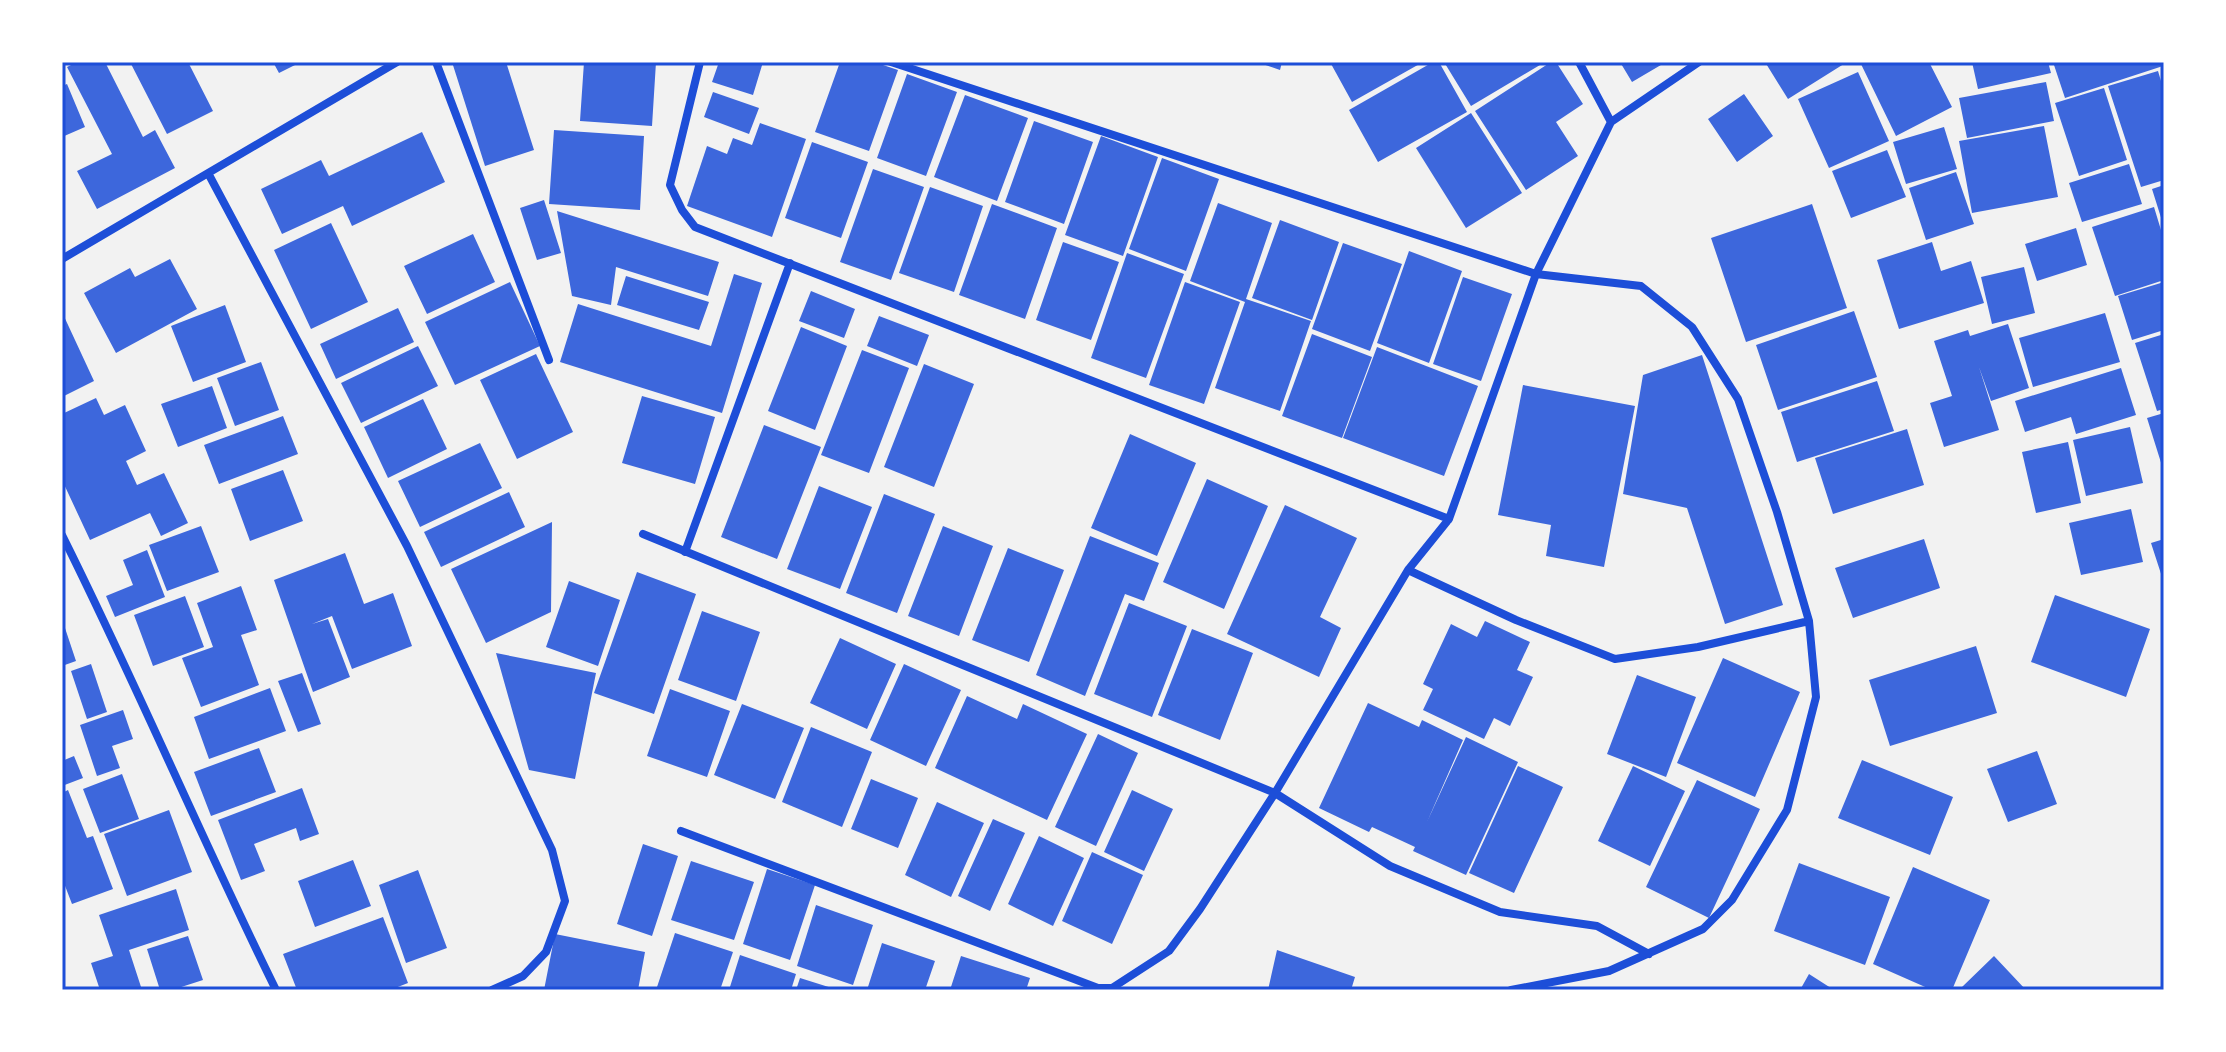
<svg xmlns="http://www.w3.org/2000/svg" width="2226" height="1052" viewBox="0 0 2226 1052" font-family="Commissioner,sans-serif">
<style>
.building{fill:#3d67dc}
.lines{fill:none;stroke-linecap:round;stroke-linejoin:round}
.minor{stroke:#1d4ed8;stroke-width:8}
.neatline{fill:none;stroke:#1d4ed8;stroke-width:3}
</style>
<rect width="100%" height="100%" fill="#f2f2f2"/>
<path class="building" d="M77 62H105L143 137 155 130 175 168 97 209 77 171 112 154 67 67Z
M130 62H188L213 111 167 134Z
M273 62H301L279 73Z
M452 62H506L534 150 485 166Z
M584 62H656L652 126 580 121Z
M719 62H763L753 95 712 82Z
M840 62H874L898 70 869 151 815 132Z
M1257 62H1282L1280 70Z
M1330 62H1423L1352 102Z
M1433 62H1439L1467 112 1378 162 1349 110Z
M1444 62H1545L1471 106Z
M1551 62H1556L1583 104 1556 122 1578 156 1526 190 1475 111Z
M1620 62H1666L1632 82Z
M1765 62H1847L1788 99Z
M1860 62H1929L1952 107 1896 136Z
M1972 62H2048L2051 73 1978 89Z
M2053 62H2162L2163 66 2065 98Z
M2158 71 2164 91V180L2141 187 2108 86Z
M1858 72 1889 141 1829 168 1798 99Z
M907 74 957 92 926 176 877 158Z
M2046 82 2054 121 1967 138 1959 98Z
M67 84 85 127 62 137V86Z
M2104 88 2127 160 2079 176 2055 103Z
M713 92 759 108 749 134 704 117Z
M1744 94 1773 136 1737 162 1708 119Z
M965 95 1028 118 997 201 934 177Z
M1471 113 1522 193 1466 228 1416 148Z
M1034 121 1093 142 1064 224 1005 202Z
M760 123 806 139 772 237 687 206 707 146 727 154 733 138 752 145Z
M2044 126 2058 197 1972 213 1959 141Z
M1944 127 1957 169 1906 184 1893 142Z
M554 130 644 136 640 210 549 204Z
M422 132 445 182 352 226 343 206 282 234 261 189 321 160 329 176Z
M1101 136 1158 157 1123 256 1065 235Z
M812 142 868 162 841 238 785 218Z
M1887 150 1906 197 1851 218 1832 171Z
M1162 158 1219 179 1186 271 1129 249Z
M2129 164 2142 204 2082 222 2069 183Z
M873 169 924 187 891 280 840 262Z
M1956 172 1974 224 1926 240 1909 188Z
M2164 185V224H2163L2152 189Z
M930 187 983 206 954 292 899 273Z
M544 200 561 253 537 260 520 208Z
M1218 203 1272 223 1246 299 1311 321 1280 411 1215 388 1245 302 1190 281Z
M992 204 1057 228 1025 319 959 295Z
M1812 204 1847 308 1746 342 1711 238Z
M2154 207 2164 240V280L2115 296 2092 227Z
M557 211 719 262 708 296 616 267 611 305 572 296Z
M1280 220 1339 242 1312 320 1252 298Z
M331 223 368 302 311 329 274 250Z
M2076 228 2087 265 2037 281 2025 244Z
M473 234 495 282 427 314 404 266Z
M1063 242 1119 262 1091 340 1036 320Z
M1932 242 1941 271 1971 261 1984 303 1899 329 1877 260Z
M1343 243 1402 264 1370 351 1312 329Z
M1409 251 1462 271 1429 363 1377 343Z
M1127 253 1184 274 1146 378 1091 358Z
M170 259 197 309 116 353 84 293 130 268 135 277Z
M2024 267 2035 313 1992 324 1981 277Z
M734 274 762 283 722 413 560 362 578 304 711 346Z
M626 276 709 302 699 330 617 305Z
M1463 277 1512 294 1481 381 1433 364Z
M510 282 540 346 455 385 425 322Z
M1185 282 1240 302 1204 404 1149 385Z
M2164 282V330L2132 340 2118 296Z
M811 291 855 309 844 338 799 321Z
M225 305 246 362 193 382 171 326Z
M398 308 414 342 336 379 320 344Z
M1854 311 1877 377 1778 410 1756 345Z
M62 312 94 381 62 397Z
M2105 313 2120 362 2033 387 2019 338Z
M879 316 929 335 917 366 867 346Z
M2008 324 2029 388 1991 401 1979 367 1999 430 1944 447 1930 403 1952 396 1934 341 1968 330 1970 336Z
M801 327 847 346 815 430 768 411Z
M1312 334 1372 357 1342 438 1282 416Z
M2164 334V409L2157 411 2135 343Z
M418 346 438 386 361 423 341 383Z
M1377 347 1478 386 1444 476 1343 438Z
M862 350 909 368 869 473 821 455Z
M536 354 573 432 517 459 480 380Z
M1702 355 1783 605 1725 624 1687 508 1623 494 1643 375Z
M261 362 279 410 235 426 217 378Z
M924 364 974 384 934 487 884 467Z
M2121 368 2136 415 2076 434 2071 417 2025 432 2015 401Z
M1877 381 1894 431 1797 462 1781 412Z
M1523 385 1635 406 1604 567 1546 556 1551 525 1498 515Z
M212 386 227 428 178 447 161 404Z
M642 396 715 417 695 484 622 463Z
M96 398 104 415 125 405 146 451 126 461 137 485 164 473 188 523 161 536 150 513 90 540 62 480V414Z
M423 399 447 449 388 478 364 427Z
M2164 413V469H2163L2147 418Z
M283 416 298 454 219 484 204 445Z
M764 425 821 447 777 559 721 537Z
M2130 427 2143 483 2086 496 2073 440Z
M1907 429 1924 485 1833 514 1815 458Z
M1130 434 1196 463 1157 556 1091 528Z
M2068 442 2081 503 2036 513 2022 452Z
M480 443 502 488 420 527 398 481Z
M283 470 303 521 250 541 231 489Z
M1207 479 1268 506 1224 609 1163 582Z
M819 486 872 507 840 589 787 569Z
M509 492 525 527 441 567 424 532Z
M884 494 935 514 897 613 846 593Z
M1285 505 1357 538 1320 617 1341 628 1319 677 1227 634Z
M2131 509 2143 562 2081 575 2069 523Z
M552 522 551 612 486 643 451 569Z
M201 526 219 572 167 591 149 545Z
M943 526 993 546 959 636 908 616Z
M1090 536 1159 563 1144 601 1125 594 1085 696 1036 675Z
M1924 539 1940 588 1853 618 1835 568Z
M2164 539V580H2163L2151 543Z
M1008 548 1064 570 1029 662 972 640Z
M147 550 165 597 115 617 106 596 133 585 123 560Z
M345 553 364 604 393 593 412 646 352 669 332 616 312 624 328 619 350 677 313 692 274 580Z
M637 572 696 594 654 714 594 693Z
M569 581 620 600 598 666 546 647Z
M241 586 257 630 241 635 259 685 201 707 182 658 213 647 197 603Z
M2055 595 2150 629 2126 697 2031 662Z
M185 596 204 647 153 666 134 615Z
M1129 603 1187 626 1152 717 1094 694Z
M702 611 760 632 736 701 678 680Z
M62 619 76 661 62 666Z
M1485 621 1530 642 1517 670 1533 677 1510 726 1494 718 1484 739 1423 710 1433 689 1423 684 1451 624 1477 637Z
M1192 629 1253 653 1220 740 1158 715Z
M840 638 896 664 867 729 810 703Z
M1976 646 1997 713 1890 746 1869 680Z
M496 653 596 673 575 779 529 770Z
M1723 658 1800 692 1755 797 1677 763Z
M91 664 107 712 87 719 71 671Z
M904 664 961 690 926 766 870 740Z
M302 673 321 724 298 732 278 681Z
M1637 675 1696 697 1666 777 1607 754Z
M270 688 286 731 209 759 194 717Z
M670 689 730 711 707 777 647 756Z
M967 696 1017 719 1023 704 1087 734 1047 820 935 768Z
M1368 703 1419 727 1422 720 1463 740 1427 822 1466 737 1518 762 1466 875 1413 851 1415 847 1372 827 1369 832 1319 808Z
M742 704 804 728 775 799 714 775Z
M123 710 133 739 112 746 120 768 97 776 80 725Z
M811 727 872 752 842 827 782 802Z
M1098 734 1138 753 1096 846 1055 827Z
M259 748 276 792 211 816 194 772Z
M2037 751 2057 804 2008 822 1987 769Z
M74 756 83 778 62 786V761Z
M1862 760 1953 797 1930 855 1838 818Z
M1518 766 1563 787 1514 893 1469 873Z
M1633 766 1685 791 1650 866 1598 841Z
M122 774 139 819 100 833 83 789Z
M871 779 918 798 898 848 851 829Z
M1697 780 1760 809 1709 918 1646 887Z
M302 788 319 834 300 841 296 828 254 844 265 871 241 880 218 820Z
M68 790 87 838 93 836 113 889 72 904 62 878V793Z
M1132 790 1173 809 1144 871 1104 852Z
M937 802 984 823 951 897 905 875Z
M169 810 192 872 127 896 104 834Z
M993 819 1025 833 990 911 958 896Z
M1039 836 1084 858 1053 926 1008 904Z
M643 844 678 856 652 936 617 924Z
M1092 852 1143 875 1112 944 1062 921Z
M353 860 371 906 315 927 298 881Z
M691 861 754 882 734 940 671 920Z
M1799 863 1890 897 1865 965 1774 931Z
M1913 867 1990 900 1952 990H1932L1873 964Z
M767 869 815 885 790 960 743 944Z
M418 870 447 948 406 963 379 885Z
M176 889 189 930 129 950 142 990H100L91 963 113 956 99 915Z
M816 905 873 925 853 985 797 966Z
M383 917 408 983 390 990H297L283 954Z
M675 933 733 952 720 990H656Z
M555 934 645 952 638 990H544Z
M188 936 203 980 172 990H160L147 949Z
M882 943 935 961 925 990H867Z
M1277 950 1355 977 1351 990H1268Z
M740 955 796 974 791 990H729Z
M961 956 1030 978 1026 990H950Z
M1994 956 2026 990H1965L1962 987Z
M1809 974 1834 990H1800Z
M800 978 835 989V990H796Z"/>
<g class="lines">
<path class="minor" d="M436 62 549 360
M700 62 670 185 682 210 695 227 1449 519
M1579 62 1611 122
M208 173 407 546 552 850 565 901 546 952 523 976 492 990
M62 259 397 62
M643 534 1275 793 1390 866 1500 912 1597 926 1649 954
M62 535C137 685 202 840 276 990
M685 552 790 263
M1408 570 1516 620 1615 659 1698 647 1809 621
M681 831 1098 988H1112L1169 951 1200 909 1275 793 1408 570 1449 519 1536 274 891 62
M1511 990 1609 971 1703 929 1732 900 1787 810 1816 697 1809 621 1777 512 1738 399 1692 327 1641 286 1536 274 1611 122 1699 62"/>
</g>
<rect width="2226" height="1052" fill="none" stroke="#ffffff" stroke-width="128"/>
<rect x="64" y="64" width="2098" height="924" class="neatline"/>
</svg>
